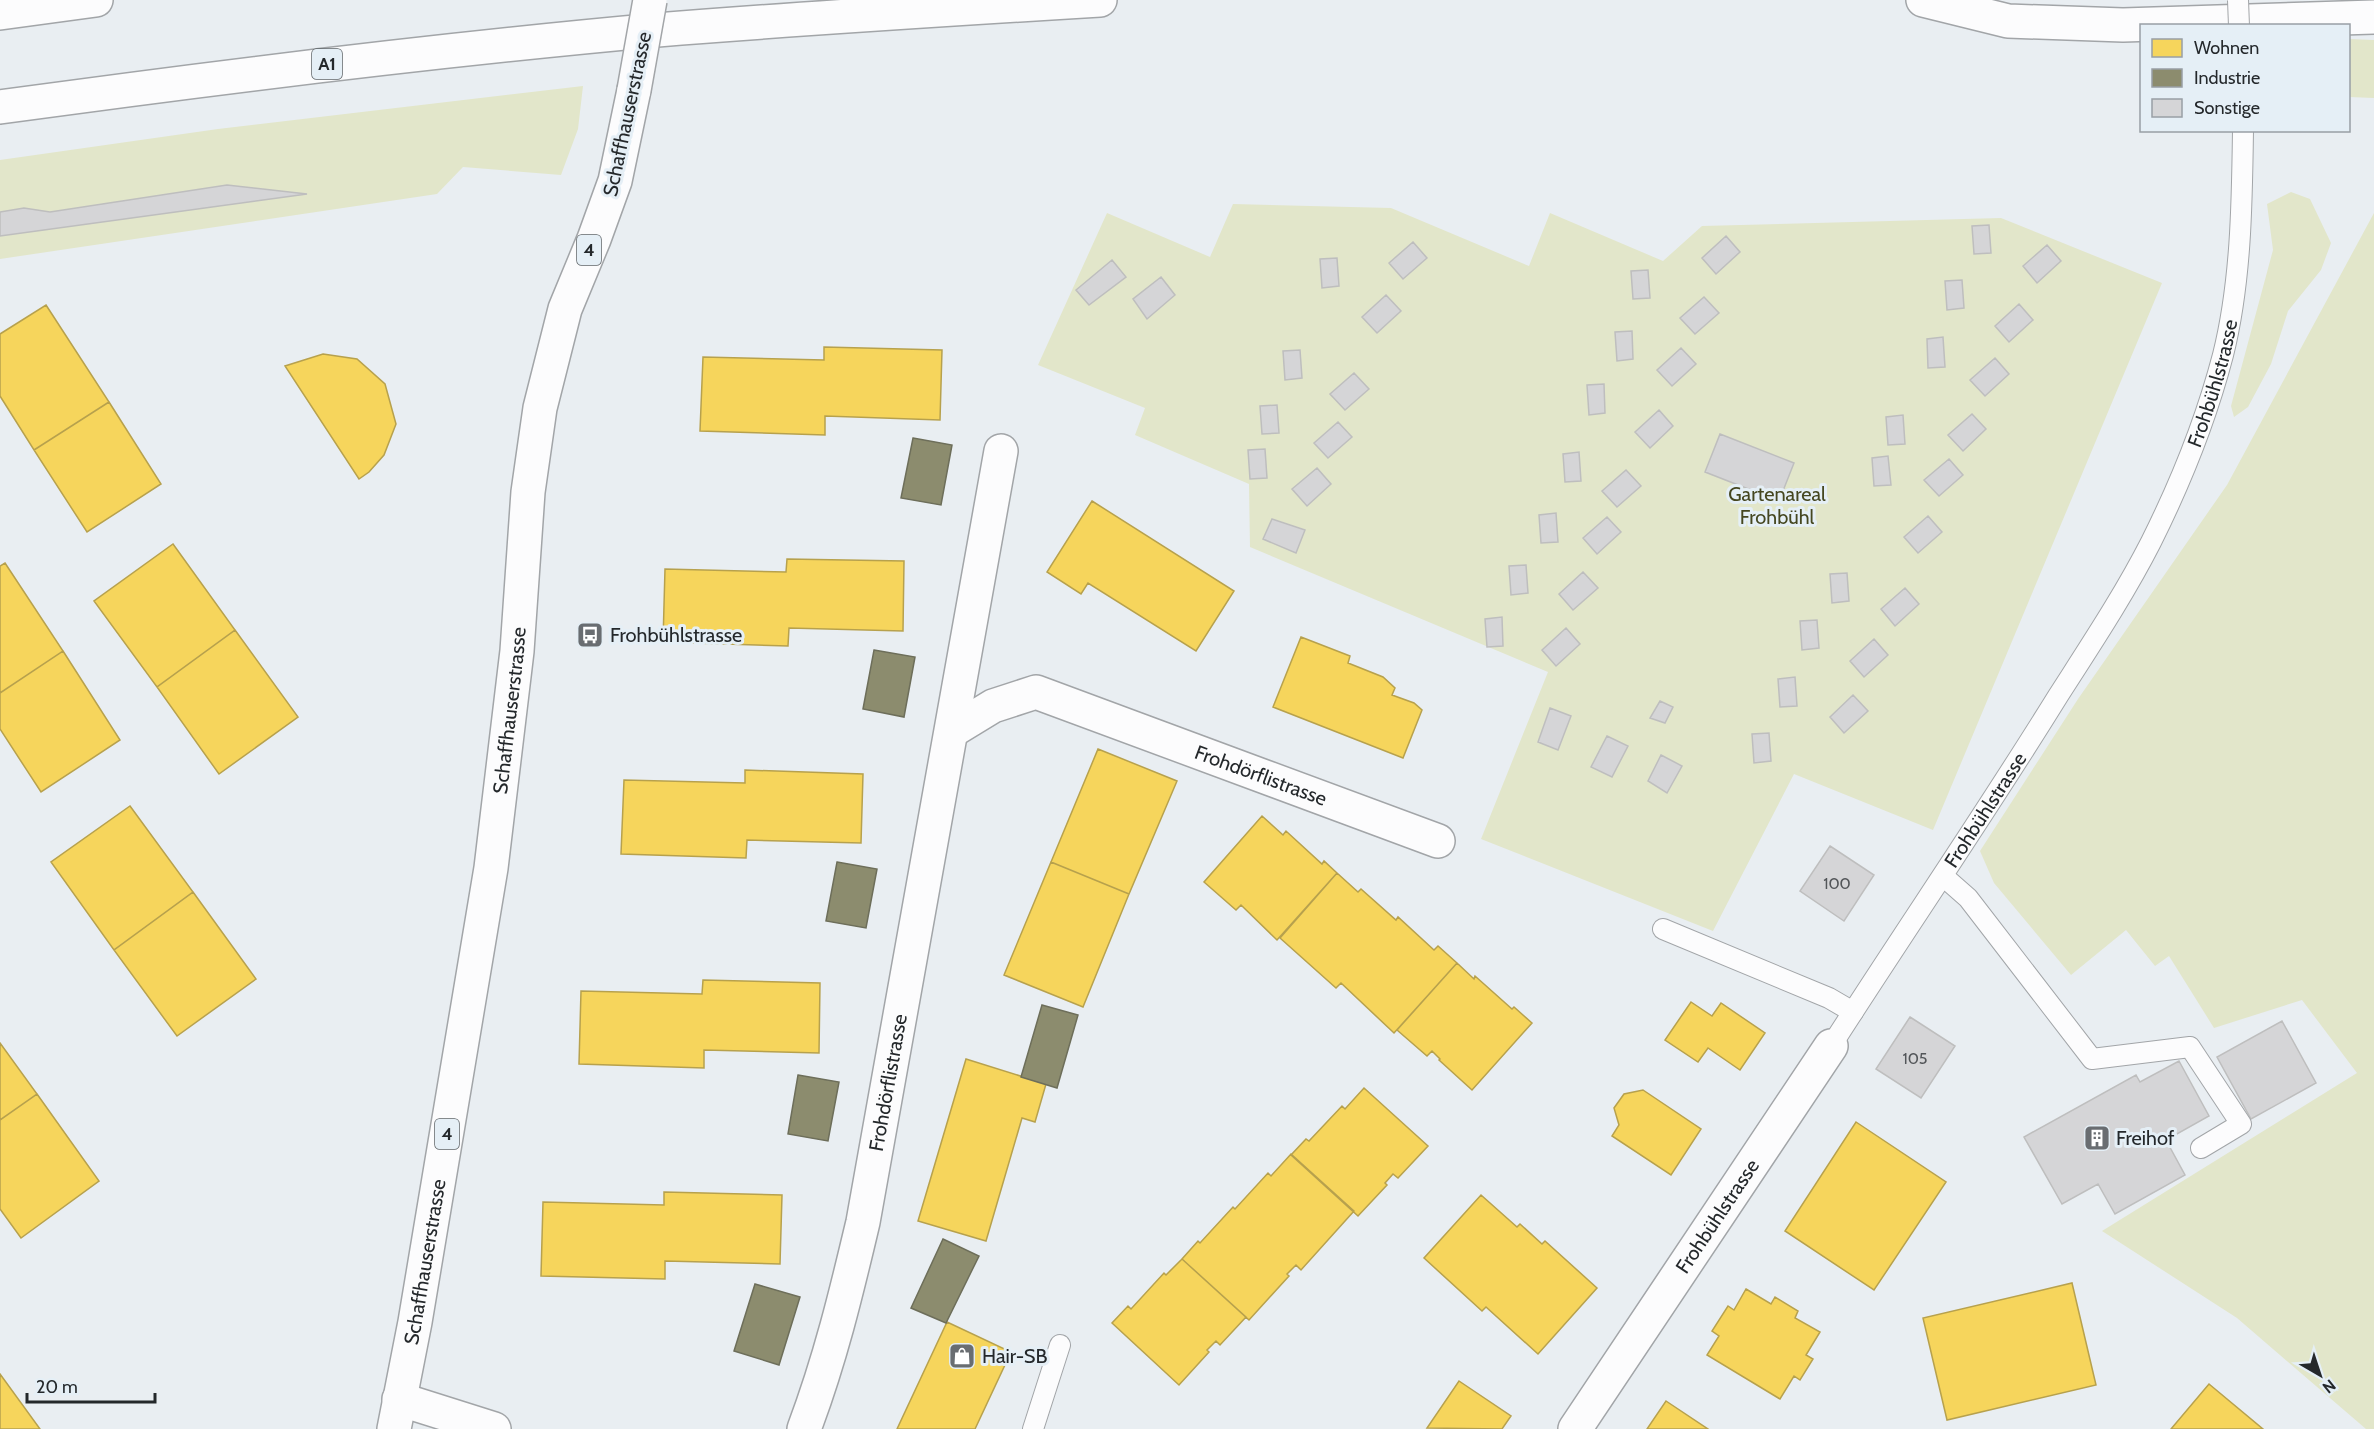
<svg xmlns="http://www.w3.org/2000/svg" width="2374" height="1429" viewBox="0 0 2374 1429" font-family="Cabin,sans-serif">
<style>
.green{fill:#e2e6ca}
.homes{fill:#f6d55c;stroke:#b7a14d;stroke-width:1.5}
.industry{fill:#8c8c6e;stroke:#6d6e5a;stroke-width:1.5}
.building{fill:#d5d5d7;stroke:#bebebe;stroke-width:1.5}
.lines{fill:none;stroke-linecap:round;stroke-linejoin:round}
.lane-casing{stroke:#a2a5a8;stroke-width:22}
.street-casing{stroke:#a2a5a8;stroke-width:36}
.primary-casing{stroke:#a2a5a8;stroke-width:36}
.highway-casing{stroke:#a2a5a8;stroke-width:36}
.lane{stroke:#fcfcfd;stroke-width:20}
.street{stroke:#fcfcfd;stroke-width:33}
.primary{stroke:#fcfcfd;stroke-width:33}
.highway{stroke:#fcfcfd;stroke-width:33}
.lane-bridge-casing{stroke:#a2a5a8;stroke-width:22;stroke-linecap:butt}
.primary-bridge-casing{stroke:#a2a5a8;stroke-width:36;stroke-linecap:butt}
.lane-bridge{stroke:#fcfcfd;stroke-width:20}
.primary-bridge{stroke:#fcfcfd;stroke-width:33}
.labels{text-anchor:middle;stroke-width:6;stroke-linejoin:round;paint-order:stroke}
.number-label{font-size:16px;fill:#535659}
.shield{fill:#e5eff6;stroke:#5e6468;stroke-width:1.5}
.shield-label{font-size:18px;font-weight:bold;fill:#24282b}
.street-label{font-size:20px;fill:#24282b;stroke:#e5eff6}
.park-label{font-size:20px;fill:#454720;stroke:#e5eff6}
.poi-label{font-size:20px;fill:#24282b;stroke:#e5eff6;text-anchor:start}
</style>
<rect width="100%" height="100%" fill="#e9eef2"/>
<path class="green" d="M2349 39 2374 40V98L2349 97Z
M583 86 578 129 561 175 463 167 437 194 0 259V160L218 129Z
M2291 192 2310 199 2331 243 2321 270 2288 311 2271 364 2248 407 2234 417 2231 406 2273 250 2267 204Z
M1233 204 1391 208 1529 266 1550 213 1663 261 1702 226 2001 218 2162 283 1933 830 1794 774 1713 931 1481 839 1548 672 1250 547 1249 484 1135 435 1145 408 1038 365 1107 213 1210 257Z
M2374 213V1429H2366L2237 1318 2102 1231 2357 1073 2302 1000 2214 1028 2169 956 2155 966 2126 930 2071 975 1994 883 1980 851 2078 699 2227 485Z"/>
<path class="homes" d="M46 305 109 402 34 450 0 396V334Z
M824 347 942 350 940 420 825 416V435L700 431 703 357 824 360Z
M323 354 357 359 385 384 396 424 384 455 369 472 359 479 285 366Z
M109 402 161 484 87 532 34 450Z
M1092 501 1234 591 1196 651 1088 583 1081 594 1047 572Z
M173 544 235 630 157 687 94 601Z
M787 559 904 561 903 631 789 628 788 646 663 642 665 569 786 572Z
M5 563 63 651 0 693V566Z
M235 630 298 717 219 774 157 687Z
M1301 637 1350 656 1348 663 1383 677 1395 688 1392 695 1414 703 1422 710 1403 758 1273 707Z
M63 651 120 740 41 792 0 729V693Z
M1098 749 1177 781 1129 894 1051 862Z
M745 770 863 774 861 843 747 840 746 858 621 854 624 780 745 783Z
M130 806 193 892 114 950 51 862Z
M1262 816 1283 835 1286 831 1322 864 1324 861 1337 873 1277 940 1241 905 1236 910 1204 882Z
M1051 862 1129 894 1083 1007 1004 975Z
M1337 873 1358 892 1361 889 1396 920 1398 917 1434 950 1438 946 1457 963 1394 1033 1341 983 1336 988 1280 938Z
M193 892 256 979 177 1036 114 950Z
M1457 963 1474 979 1475 976 1512 1009 1514 1007 1532 1023 1472 1090 1439 1060 1440 1059 1432 1051 1427 1056 1397 1030Z
M703 980 820 983 819 1053 704 1050V1068L579 1064 581 991 702 994Z
M1691 1002 1712 1016 1721 1003 1765 1033 1740 1070 1708 1048 1698 1062 1665 1040Z
M0 1043 37 1094 0 1120Z
M966 1059 1046 1084 1035 1122 1022 1118 986 1241 918 1221Z
M1364 1088 1428 1146 1398 1178 1393 1174 1385 1183 1387 1185 1358 1216 1291 1155 1306 1139 1309 1141 1342 1106 1345 1109Z
M1643 1090 1701 1129 1671 1175 1612 1136 1619 1125 1614 1108 1624 1094Z
M37 1094 99 1181 21 1238 0 1209V1120Z
M1856 1122 1946 1182 1874 1290 1785 1231Z
M1291 1154 1354 1211 1301 1270 1296 1265 1287 1274 1289 1276 1249 1320 1182 1259 1198 1241 1200 1243 1233 1207 1235 1209 1268 1173 1271 1176Z
M664 1192 782 1195 780 1264 665 1261V1279L541 1276 543 1202 664 1205Z
M1481 1195 1517 1227 1520 1224 1542 1244 1545 1241 1597 1288 1538 1354 1486 1307 1482 1311 1424 1258Z
M1182 1259 1246 1317 1220 1345 1216 1341 1207 1350 1209 1352 1179 1385 1112 1323 1128 1306 1131 1309 1164 1273 1166 1275Z
M2072 1283 2096 1385 1947 1420 1923 1318Z
M1746 1289 1771 1304 1775 1297 1798 1311 1795 1318 1820 1332 1806 1355 1813 1359 1800 1380 1794 1376 1780 1399 1707 1355 1719 1336 1712 1331 1728 1306 1734 1310Z
M947 1322 1011 1352 975 1429H897Z
M0 1374 40 1429H0Z
M1459 1381 1511 1416 1502 1429 1427 1428Z
M2209 1384 2263 1429H2171Z
M1666 1401 1708 1429H1647Z"/>
<path class="industry" d="M913 438 952 445 941 505 901 498Z
M874 650 915 657 904 717 863 709Z
M837 862 877 869 866 928 826 921Z
M1042 1005 1078 1015 1057 1088 1021 1077Z
M798 1075 839 1082 828 1141 788 1134Z
M943 1239 979 1256 946 1323 911 1308Z
M755 1284 800 1297 779 1365 734 1351Z"/>
<path class="building" d="M227 185 307 194 0 236V212L24 208 50 212Z
M1989 225 1991 253 1974 254 1972 226Z
M1726 236 1740 252 1716 274 1702 258Z
M1413 242 1427 258 1403 279 1389 263Z
M2047 245 2061 261 2037 283 2023 266Z
M1337 258 1339 286 1322 288 1320 259Z
M1112 260 1126 277 1089 305 1076 290Z
M1648 270 1650 298 1633 299 1631 271Z
M1161 277 1175 295 1147 319 1133 299Z
M1962 280 1964 308 1947 310 1945 281Z
M1386 295 1401 311 1377 333 1362 317Z
M1704 297 1719 313 1695 334 1680 318Z
M2019 304 2033 320 2009 342 1995 326Z
M1632 331 1633 359 1617 361 1615 332Z
M1943 337 1945 367 1928 368 1927 339Z
M1681 348 1696 364 1672 386 1657 370Z
M1300 350 1302 378 1285 380 1283 351Z
M1995 358 2009 374 1985 396 1970 380Z
M1354 373 1369 389 1345 410 1330 394Z
M1604 384 1605 413 1589 415 1587 385Z
M1277 405 1279 433 1262 434 1260 406Z
M1659 410 1673 426 1650 448 1635 432Z
M1972 414 1986 429 1963 451 1948 435Z
M1903 415 1905 444 1888 445 1886 417Z
M1338 422 1352 437 1328 458 1314 443Z
M1720 434 1794 463 1779 501 1705 472Z
M1265 449 1267 478 1250 479 1248 450Z
M1579 452 1581 481 1565 482 1563 454Z
M1888 456 1891 485 1874 486 1872 458Z
M1949 459 1963 475 1939 496 1924 480Z
M1317 468 1331 484 1307 506 1292 489Z
M1626 470 1641 486 1617 507 1602 491Z
M1556 513 1558 542 1541 543 1539 515Z
M1928 516 1942 532 1918 553 1904 537Z
M1607 517 1621 532 1597 554 1583 538Z
M1272 519 1305 530 1296 553 1263 539Z
M1526 565 1528 593 1511 595 1509 566Z
M1583 572 1598 588 1573 610 1559 594Z
M1847 573 1849 601 1832 603 1830 574Z
M1905 588 1919 604 1895 626 1881 609Z
M1502 617 1503 646 1487 647 1485 619Z
M1817 620 1819 648 1802 650 1800 621Z
M1566 628 1580 644 1556 666 1542 650Z
M1874 639 1888 655 1864 677 1850 661Z
M1795 677 1797 706 1780 707 1778 679Z
M1853 695 1868 711 1844 733 1830 717Z
M1660 701 1673 707 1665 723 1650 718Z
M1550 708 1571 716 1558 750 1538 742Z
M1769 733 1771 761 1754 763 1752 734Z
M1607 736 1628 746 1612 777 1591 767Z
M1661 755 1682 766 1667 793 1648 781Z
M1830 846 1874 875 1844 921 1800 891Z
M1910 1017 1955 1046 1921 1098 1876 1069Z
M2282 1021 2316 1083 2251 1119 2217 1057Z
M2179 1061 2209 1116 2166 1140 2185 1175 2115 1214 2098 1184 2062 1204 2024 1137 2136 1075 2140 1082Z"/>
<g class="lines">
<defs>
<g id="lane">
<path d="M1943 876 1968 898 2092 1059 2190 1047 2241 1124 2201 1148"/>
<path d="M1663 929 1829 998 1853 1012"/>
<path id="s1" d="M1831 1046C1906 929 1985 814 2058 696 2090 646 2124 595 2151 542 2181 482 2206 420 2223 355 2241 283 2242 205 2243 130"/>
<path d="M1033 1429 1060 1345"/>
</g>
<g id="street">
<path id="s2" d="M952 731 993 706 1036 692 1438 841"/>
<path d="M399 1399 494 1429"/>
<path id="s3" d="M804 1429C830 1360 846 1294 863 1222L1001 451"/>
<path id="s4" d="M1575 1429 1831 1046"/>
</g>
<g id="primary">
<path id="s5" d="M394 1429 415 1322 491 868 517 651 528 492 540 408 565 309 594 239 615 181 634 90"/>
</g>
<path id="highway" d="M1923 0 2008 21 2123 25 2374 17
M0 13 96 0
M0 107C218 77 437 50 657 30 804 18 952 9 1100 0"/>
</defs>
<use href="#lane" class="lane-casing"/>
<use href="#street" class="street-casing"/>
<use href="#primary" class="primary-casing"/>
<use href="#highway" class="highway-casing"/>
<use href="#lane" class="lane"/>
<use href="#street" class="street"/>
<use href="#primary" class="primary"/>
<use href="#highway" class="highway"/>
<defs>
<path id="lane-bridge" d="M2238 0 2239 26"/>
<path id="primary-bridge" d="M634 90 650 0"/>
</defs>
<use href="#lane-bridge" class="lane-bridge-casing"/>
<use href="#primary-bridge" class="primary-bridge-casing"/>
<use href="#lane-bridge" class="lane-bridge"/>
<use href="#primary-bridge" class="primary-bridge"/>
</g>
<defs>
<symbol id="bus-square" viewBox="-11 -11 22 22"><rect x="-9" y="-9" width="18" height="18" rx="4" fill="#696d71" stroke="#e5eff6"/><path d="M-5-6H5V4H4V6H2V4H-2V6H-4V4H-5ZM-3.5-4V0h7V-4ZM-3.5 1.2v1.5H-2V1.2ZM2 1.2v1.5H3.5V1.2Z" fill="#fff"/></symbol>
<symbol id="building-square" viewBox="-11 -11 22 22"><rect x="-9" y="-9" width="18" height="18" rx="4" fill="#696d71" stroke="#e5eff6"/><path d="M-4-6H4V6H1V3H-1V6H-4ZM-2.5-4.3h1.7v1.8h-1.7ZM.8-4.3h1.7v1.8H.8ZM-2.5-1h1.7V.8h-1.7ZM.8-1h1.7V.8H.8Z" fill="#fff"/></symbol>
<symbol id="shop-square" viewBox="-11 -11 22 22"><rect x="-9" y="-9" width="18" height="18" rx="4" fill="#696d71" stroke="#e5eff6"/><path d="M-5-2.5h2.3a2.7 3.5 0 0 1 5.4 0H5L5.5 6h-11ZM-1.5-2.5h3a1.5 2.3 0 0 0-3 0Z" fill="#fff"/></symbol>
</defs>
<g fill-rule="evenodd">
<use href="#bus-square" x="575" y="620" width="30" height="30"/>
<use href="#building-square" x="2082" y="1123" width="30" height="30"/>
<use href="#shop-square" x="947" y="1341" width="30" height="30"/>
</g>
<g class="labels">
<g class="number-label">
<text x="1837" y="889">100</text>
<text x="1915" y="1064">105</text>
</g>
<g class="shield">
<rect x="312" y="49" width="30" height="30" rx="4.5"/>
<rect x="577" y="235" width="24" height="30" rx="4.5"/>
<rect x="435" y="1119" width="24" height="30" rx="4.5"/>
</g>
<g class="shield-label">
<text x="327" y="70">A1</text>
<text x="589" y="256">4</text>
<text x="447" y="1140">4</text>
</g>
<g class="street-label">
<text transform="translate(627 114) rotate(-78)" y="7">Schaffhauserstrasse</text>
<text dy="7" stroke="none"><textPath href="#s1" startOffset="768">Frohbühlstrasse</textPath></text>
<text dy="7" stroke="none"><textPath href="#s5" startOffset="728">Schaffhauserstrasse</textPath></text>
<text dy="7" stroke="none"><textPath href="#s2" startOffset="333">Frohdörflistrasse</textPath></text>
<text dy="7" stroke="none"><textPath href="#s1" startOffset="282">Frohbühlstrasse</textPath></text>
<text dy="7" stroke="none"><textPath href="#s3" startOffset="357">Frohdörflistrasse</textPath></text>
<text dy="7" stroke="none"><textPath href="#s4" startOffset="256">Frohbühlstrasse</textPath></text>
<text dy="7" stroke="none"><textPath href="#s5" startOffset="170">Schaffhauserstrasse</textPath></text>
</g>
<g class="park-label">
<text x="1777" y="501">Gartenareal<tspan x="1777" dy="23">Frohbühl</tspan></text>
</g>
<g class="poi-label">
<text x="610" y="642">Frohbühlstrasse</text>
<text x="2116" y="1145">Freihof</text>
<text x="982" y="1363">Hair-SB</text>
</g>
</g>
<rect x="2140" y="24" width="210" height="108" fill="#e5eff6" stroke="#989fa5" stroke-width="1.5"/>
<rect x="2152" y="39" width="30" height="18" fill="#f6d55c" stroke="#989fa5" stroke-width="1.5"/>
<text x="2194" y="54" font-size="18" fill="#24282b">Wohnen</text>
<rect x="2152" y="69" width="30" height="18" fill="#8c8c6e" stroke="#989fa5" stroke-width="1.5"/>
<text x="2194" y="84" font-size="18" fill="#24282b">Industrie</text>
<rect x="2152" y="99" width="30" height="18" fill="#d5d5d7" stroke="#989fa5" stroke-width="1.5"/>
<text x="2194" y="114" font-size="18" fill="#24282b">Sonstige</text>
<g transform="translate(2320 1375) rotate(141)" stroke="#e5eff6" stroke-width="4.5" paint-order="stroke">
<path d="M0-4.5L10 22L0 15L-10 22Z" fill="#24282b"/>
<text y="-9" font-size="16" font-weight="bold" text-anchor="middle" fill="#24282b">N</text>
</g>
<path d="M27 1393v9h128v-9" fill="none" stroke="#24282b" stroke-width="3"/>
<text x="36" y="1393" font-size="18" fill="#24282b" stroke="#e5eff6" stroke-width="4.5" paint-order="stroke">20 m</text>
</svg>
